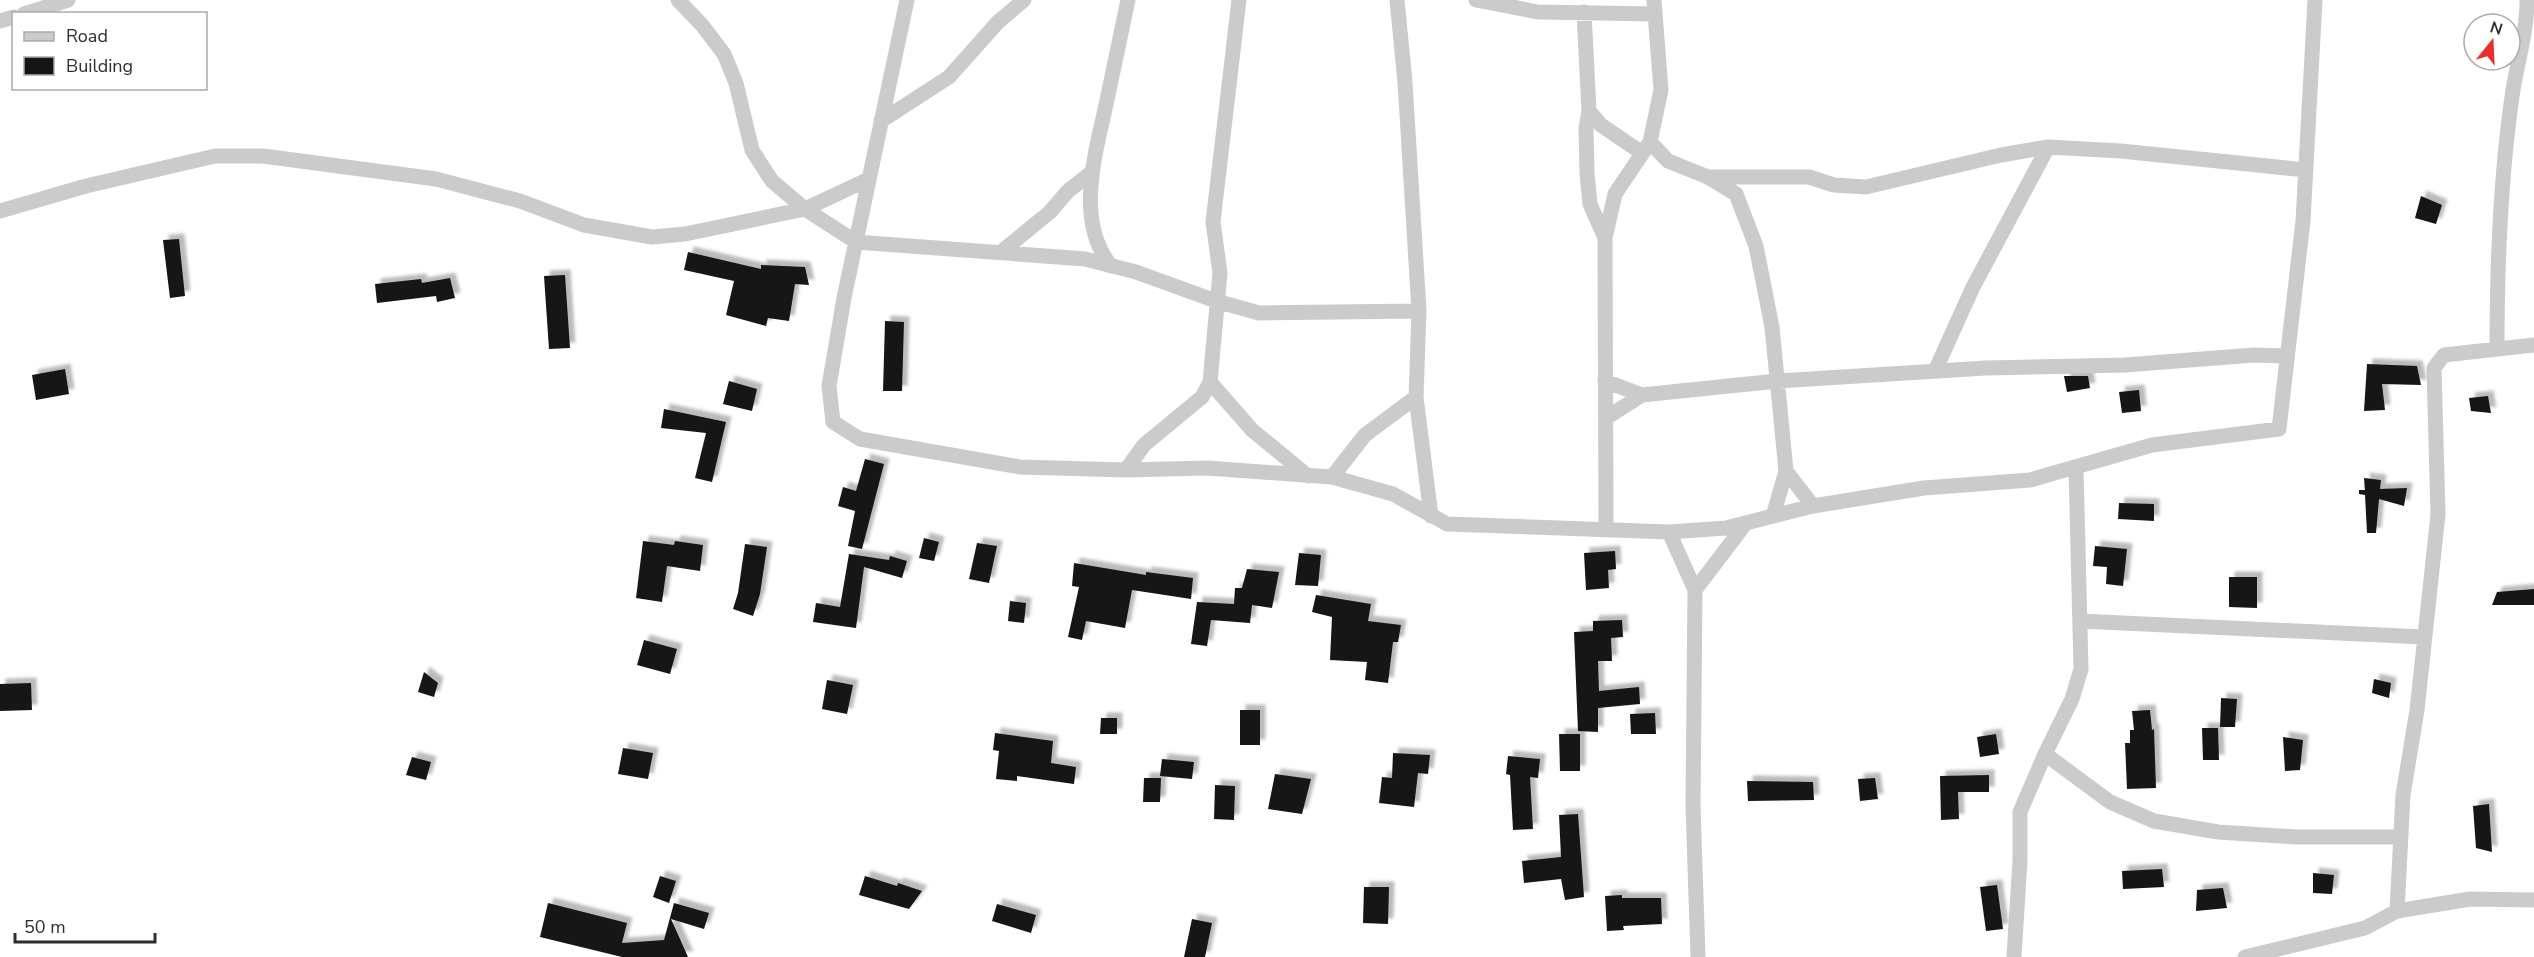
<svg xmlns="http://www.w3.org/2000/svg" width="2534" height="957" viewBox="0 0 2534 957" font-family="'Nunito Sans',sans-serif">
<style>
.building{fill:#151515;filter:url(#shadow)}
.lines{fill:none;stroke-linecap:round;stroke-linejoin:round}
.street{stroke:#cbcbcb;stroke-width:15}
</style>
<defs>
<filter id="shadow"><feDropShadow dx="5.5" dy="-5.5" stdDeviation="1.5" flood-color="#0004"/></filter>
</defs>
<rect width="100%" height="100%" fill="#fff"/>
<path class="building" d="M2421 196 2442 205 2436 224 2415 218Z
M179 239 185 296 170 298 163 240Z
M688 252 761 269V265L805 267 809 285 795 284 789 321 768 318 766 326 726 315 734 281 684 270Z
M565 275 570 348 549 349 544 276Z
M450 278 455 298 437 302 436 296 377 303 375 284 421 279 422 283Z
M885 321 904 322 902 391H883Z
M2367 364 2417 366 2421 385 2382 384 2385 410 2364 411Z
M65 369 69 394 36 400 32 375Z
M2064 376H2088L2090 388 2067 392Z
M729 381 757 389 752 411 723 404Z
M2139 390 2141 411 2122 413 2119 392Z
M2488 396 2491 413 2471 411 2469 398Z
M664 409 726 422 712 482 695 478 706 433 661 428Z
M865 459 884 464 862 549 848 546 855 511 838 506 843 487 856 491Z
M2364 478 2381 480 2380 489 2407 488 2404 506 2379 499 2376 533H2367L2365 495 2359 494V490H2365Z
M2119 503 2154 504V521L2118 519Z
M924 538 939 542 934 561 919 558Z
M643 541 674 545 675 541 703 545 700 571 667 566 662 602 636 598Z
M977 543 997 546 989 583 969 579Z
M745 544 767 547 760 594 753 616 733 609 738 593Z
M2095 546 2127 549 2123 586 2106 584 2107 567 2093 566Z
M1615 551 1616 569 1608 570 1609 588 1586 590 1584 553Z
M1299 553 1321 555 1318 586 1295 585Z
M849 554 889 560 890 556 907 561 902 578 864 567 856 628 813 622 816 603 840 607Z
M1074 563 1146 575V572L1193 578 1191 599 1132 590 1125 628 1086 621 1082 640 1068 637 1079 587 1072 586Z
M1247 569 1279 572 1272 608 1252 605 1250 623 1211 620 1207 646 1191 644 1197 602 1234 604 1235 588H1242Z
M2229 577H2257V608L2229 607Z
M2534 589V605H2492L2497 592Z
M1316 595 1371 604 1368 621 1401 625 1398 642H1393L1388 683 1365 680 1367 662 1330 660 1332 617 1312 612Z
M1010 601 1026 603 1024 623 1008 621Z
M1622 620 1623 637 1611 638 1612 661H1598L1599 691 1639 687 1640 704 1598 708V732L1578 731 1574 632 1593 631V621Z
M644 640 677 649 670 674 637 665Z
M424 672 438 683 434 697 418 692Z
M2374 679 2391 683 2389 698 2372 693Z
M827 680 853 685 847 714 822 709Z
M31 683 32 710 0 711V684Z
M2221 698 2237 699 2235 727H2220Z
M1240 710H1260V745H1240Z
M2150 710 2152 730 2154 729 2156 788 2127 789 2125 743H2130V730H2134L2132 711Z
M1655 713 1656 734H1631L1630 714Z
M1101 718H1117V734H1100Z
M2202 728H2218L2219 760H2203Z
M995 733 1053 741 1051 763 1076 767 1074 784 1017 776V781L996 779 999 751 993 750Z
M1559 734H1580V771H1560Z
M1996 734 1999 754 1980 757 1977 737Z
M2283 737 2303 740 2300 770 2285 771Z
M623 748 653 753 648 779 618 774Z
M1393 753 1430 755 1428 774 1418 773 1414 807 1379 803 1382 777 1392 778Z
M1508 756 1540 759 1538 778 1530 777 1533 829 1513 830 1510 775 1506 774Z
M412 757 431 762 426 780 406 775Z
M1162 759 1194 762 1192 779 1160 776Z
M1275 774 1311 779 1302 814 1268 809Z
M1989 775V792H1958L1959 819 1941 820 1940 776Z
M1144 778H1161L1160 802H1143Z
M1875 778 1878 799 1860 801 1858 779Z
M1747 781 1813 782 1814 800 1748 801Z
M1215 785 1235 786 1234 820 1214 819Z
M2489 804 2492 852 2476 848 2473 806Z
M1578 814 1584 897 1565 900 1561 879 1524 883 1522 861 1561 857 1559 815Z
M2162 869 2164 887 2123 889 2122 871Z
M2313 873 2334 875 2332 894 2313 893Z
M660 876 676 881 669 903 653 897Z
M865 876 897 886 898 883 922 891 909 909 859 895Z
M1997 885 2003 929 1986 931 1980 887Z
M1364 887H1389L1388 924 1363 923Z
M2223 888 2227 908 2196 911 2197 890Z
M1622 895V898H1661L1662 924 1623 926 1624 930 1607 931 1605 896Z
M548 903 627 923 622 943 664 940 674 903 709 913 704 929 671 919 688 957H622L540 937Z
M997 904 1036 915 1031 933 992 921Z
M1192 919 1212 923 1205 957H1184Z"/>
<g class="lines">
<path class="street" d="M678 0 702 25 724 54 736 83 752 150 772 181 805 209 856 242 1085 259 1136 272 1216 301 1259 313 1419 311
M907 0 844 298 829 386 833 422 860 439 1020 467 1126 470 1207 468 1332 477 1393 494 1447 524 1669 532 1726 528 1813 506 1924 488 2030 480 2152 445 2279 429 2303 221 2315 0
M1397 0 1405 82 1419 311 1416 397 1431 516
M1476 0 1538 12 1655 14
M1584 12 1589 111 1586 128 1587 173 1590 204 1605 238
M24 14 68 0
M0 21 14 17
M1589 111 1601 125 1642 153
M881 121 949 77 998 22 1024 0
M1650 142 1668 161 1708 177 1736 194 1756 246 1772 327 1786 471 1773 516
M1708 177H1809L1834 185 1866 187 2001 155 2048 147 2121 151 2306 170
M0 211 86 186 215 156H263L436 179 520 201 584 225 652 237 685 234 805 209 869 179
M1001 252 1050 212 1068 191 1092 172
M1111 266C1074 220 1096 152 1107 100 1114 67 1121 33 1128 0
M2497 349C2497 263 2500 176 2513 90 2518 59 2527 31 2527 0
M1935 371 1973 287 2048 147
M1605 381 1642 395
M1210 382 1252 430 1308 476
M1606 418 1642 395 1777 381 1986 368 2125 365 2254 355 2287 356
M1126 470 1144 445 1202 397 1210 382 1220 273 1213 222 1239 0
M1786 471 1813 506
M1332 477 1365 435 1416 397
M1606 530 1605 238 1615 194 1650 142 1661 90 1654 0
M1669 532 1695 590 1693 806 1698 957
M1695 590 1746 523
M2080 621 2424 637
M2045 754 2110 802 2154 821 2218 832 2297 837H2401
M2397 911 2403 795 2417 710 2438 514 2434 368 2444 355 2534 345
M2014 957 2020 860V812L2045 754 2072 699 2081 669 2076 468
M2245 957 2365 928 2397 911 2470 899 2534 900"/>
</g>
<rect x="12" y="12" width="195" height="78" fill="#ffffff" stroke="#ababab" stroke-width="1.5"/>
<rect x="24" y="32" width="30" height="9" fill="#cbcbcb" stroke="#ababab" stroke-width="1.5"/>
<text x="66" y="42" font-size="18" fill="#2e2e2e">Road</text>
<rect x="24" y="57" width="30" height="18" fill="#151515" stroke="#ababab" stroke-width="1.5"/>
<text x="66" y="72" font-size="18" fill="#2e2e2e">Building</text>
<g transform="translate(2492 42) rotate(18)"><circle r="28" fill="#ffffff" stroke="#ababab" stroke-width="1.5"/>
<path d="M0-4.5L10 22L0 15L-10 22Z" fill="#eb2f2b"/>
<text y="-9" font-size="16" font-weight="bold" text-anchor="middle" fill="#2e2e2e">N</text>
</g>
<path d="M15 933v9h140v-9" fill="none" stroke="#2e2e2e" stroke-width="3"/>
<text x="24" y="933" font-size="18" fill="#2e2e2e" stroke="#ffffff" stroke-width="4.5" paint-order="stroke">50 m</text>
</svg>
